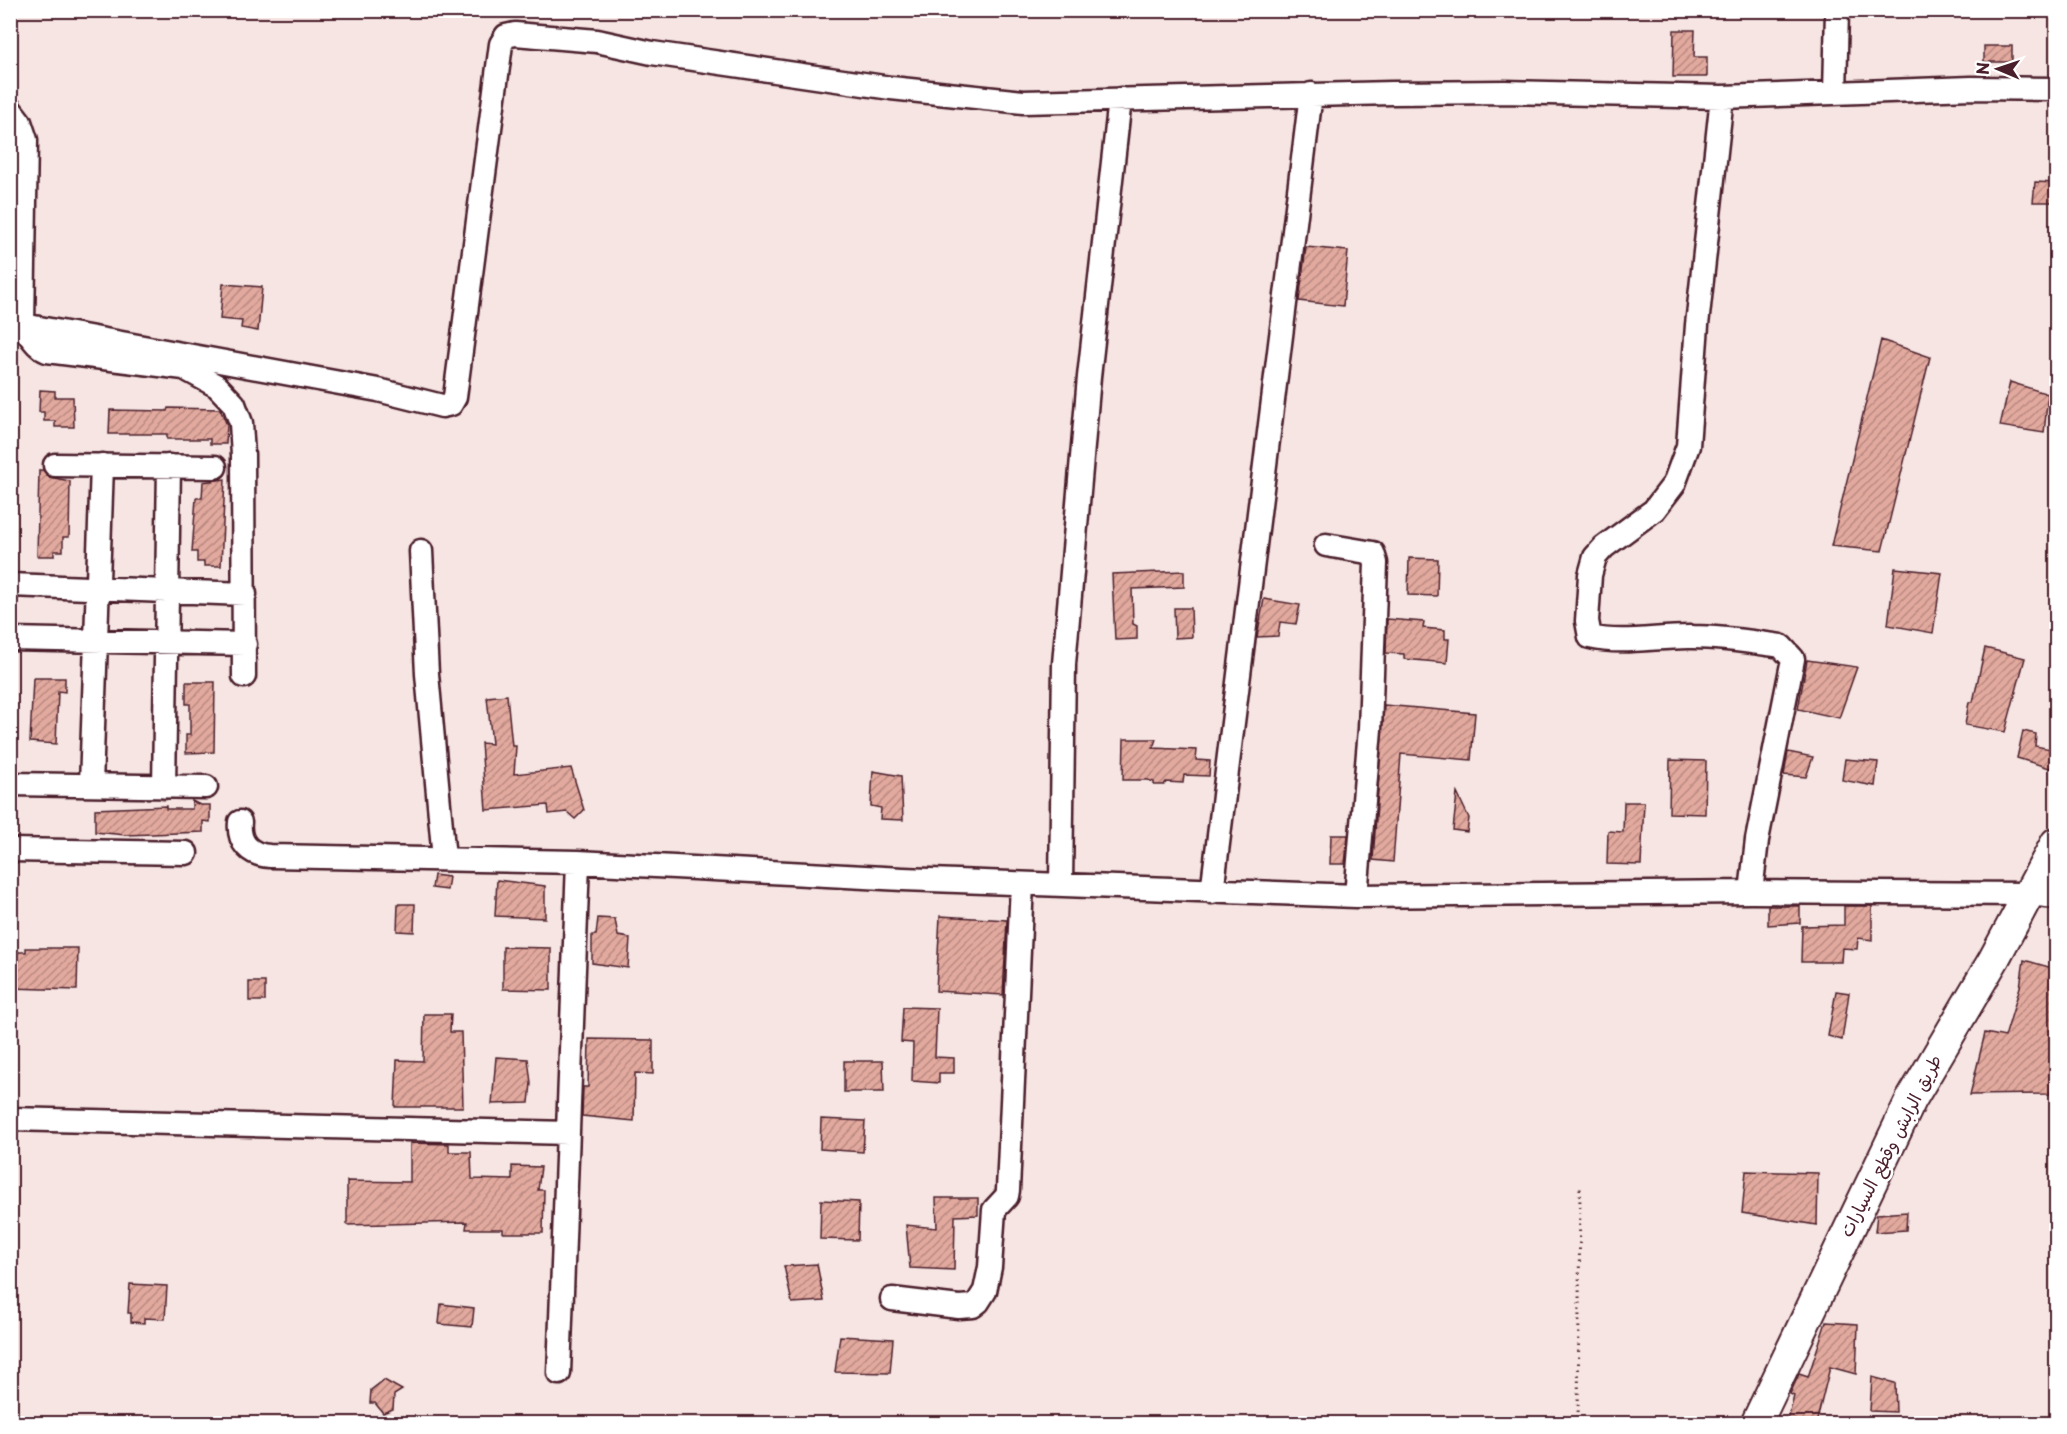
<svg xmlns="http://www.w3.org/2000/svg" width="2067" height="1434" viewBox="0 0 2067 1434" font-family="'Playpen Sans','Playpen Sans Arabic',sans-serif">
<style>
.building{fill:url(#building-hatch);stroke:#4a1f2b;stroke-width:1.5}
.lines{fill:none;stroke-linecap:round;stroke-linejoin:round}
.minor-casing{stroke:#4a1f2b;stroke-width:27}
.major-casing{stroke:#4a1f2b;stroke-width:34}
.path{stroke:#4a1f2b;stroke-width:3;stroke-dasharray:1.5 4.5;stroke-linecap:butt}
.minor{stroke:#fff;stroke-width:22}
.major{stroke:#fff;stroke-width:30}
.labels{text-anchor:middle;stroke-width:5;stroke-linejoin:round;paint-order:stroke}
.street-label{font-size:18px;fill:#4a1f2b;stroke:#fff}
</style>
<defs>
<pattern id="building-hatch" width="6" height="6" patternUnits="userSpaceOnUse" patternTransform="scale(1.5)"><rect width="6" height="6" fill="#e2a99e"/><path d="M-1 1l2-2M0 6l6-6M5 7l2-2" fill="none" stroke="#b98981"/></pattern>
</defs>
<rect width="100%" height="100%" fill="#f6e5e2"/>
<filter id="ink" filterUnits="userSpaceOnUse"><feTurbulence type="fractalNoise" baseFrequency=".0167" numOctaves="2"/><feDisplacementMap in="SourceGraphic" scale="12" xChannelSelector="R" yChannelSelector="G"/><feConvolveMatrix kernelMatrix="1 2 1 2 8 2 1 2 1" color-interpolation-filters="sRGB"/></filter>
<g filter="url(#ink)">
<path class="building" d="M1674 30H1695L1694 57H1707V77H1673Z
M1984 46H2012V62H1984Z
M2035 182 2056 183V202H2033Z
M1306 247 1348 251 1343 306 1299 301Z
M223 284 262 287 258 331 241 328 242 321 220 319Z
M1881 340 1930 357 1882 551 1831 546Z
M2010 382 2048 394 2044 433 2000 426Z
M40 390 55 391V397H73L74 427H55V421H44V412H39Z
M168 408 220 409 227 425 226 444H210V439H167V434H109L110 410 167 411Z
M39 470H43L49 477 70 481 69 537H63V551H54V556H37Z
M225 479 221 566H204V562H197V552H192L196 498H202L203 482Z
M1409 558 1438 559 1437 596 1408 595Z
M1895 568 1942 573 1933 633 1888 625Z
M1184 571V587L1132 589 1133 624 1137 626V639L1115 640 1112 574Z
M1264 599 1300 605 1296 624 1280 622 1278 636 1257 637Z
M1174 608H1191L1192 637 1175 638Z
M1387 619 1424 622 1423 628 1445 630V639H1449L1447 663 1404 659V654L1386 653Z
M1985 648 2025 658 2005 732 1965 725 1969 702H1973Z
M1807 660 1857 667 1839 718 1798 709Z
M33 678H65V692L58 691 56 744 30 742Z
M186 682H215L214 752 186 753V735H190V704H186Z
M507 695 512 746H516L514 774 571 768 584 810 575 819 567 812 549 814 548 805 486 810 481 743 492 744 487 697Z
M1384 705 1475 713 1471 760 1401 754 1393 862 1373 860Z
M2023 731 2036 734 2035 746 2056 750V770L2017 758Z
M1124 739H1156L1153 748 1197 750 1196 760 1210 761 1209 776 1184 775 1183 783 1166 782 1164 785H1154V782L1148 780H1123Z
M1788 752 1813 757 1806 777 1784 775Z
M1845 759 1878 762 1875 786 1842 780Z
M1670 760 1706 761 1705 814 1669 813Z
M873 771 901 776 903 820 880 819 881 808 871 806Z
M1457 793 1469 818 1467 832 1453 830Z
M192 801 200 805H210V822L203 821V832L126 835 95 832V809L166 806V809H192Z
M1624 802H1644L1641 865 1607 864 1608 831 1623 832Z
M1331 835H1348L1345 864H1330Z
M434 875 449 877 447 890 432 888Z
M497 880 545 886V918L495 916Z
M398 904H415L414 932 397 931Z
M1768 906H1800V923L1768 925Z
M1844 906H1872V940L1858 938 1857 949 1842 948 1841 962H1801L1802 926 1844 925Z
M940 916 1007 920 1003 995 936 991Z
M598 918 615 919 618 936 630 938 628 968 592 963V935H596Z
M503 947 551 948V990L503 989Z
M26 948H78L77 990 10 988V952H26Z
M2024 960 2056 969V1055L2050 1094 1970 1095 1985 1033 2005 1037 2020 987Z
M249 982H265V1001H249Z
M1836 991 1849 993 1842 1040 1828 1036Z
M903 1007 937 1008 935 1057 954 1058V1073H939V1083L912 1081 913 1043 901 1042Z
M424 1014H451L450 1032H461L463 1107H395L397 1060 423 1061Z
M589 1039 653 1040V1074L635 1073 634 1121 582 1116 583 1087H588Z
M496 1057 528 1059 531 1083 529 1103 492 1104Z
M844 1061H883L884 1092H844Z
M821 1119 865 1121 863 1152 820 1149Z
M410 1143 449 1144V1152H471L472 1179 512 1180V1166L541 1167 538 1190H544L543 1233H503V1229H466L467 1222 347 1225V1181L410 1182Z
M1746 1171 1818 1173 1817 1225 1742 1213Z
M936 1198H978V1215L955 1216 954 1270 910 1268 906 1225 937 1228Z
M821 1200 859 1202 858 1240 820 1239Z
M1907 1212 1906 1230 1875 1232 1877 1214Z
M817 1264 824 1301 792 1303 784 1266Z
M130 1284 167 1286 165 1319 144 1318V1323L131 1322V1313H128Z
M441 1304 474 1308 472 1327 439 1324Z
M1826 1322 1858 1324 1856 1374 1830 1367 1816 1424H1787L1794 1396 1790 1394 1799 1374 1808 1377Z
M840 1336 893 1339 890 1373 835 1372Z
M1872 1377 1895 1383 1896 1412 1870 1411Z
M384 1380 402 1390 394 1395 393 1409 383 1413 375 1403H370L371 1390Z"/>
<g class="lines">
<defs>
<path id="minor" d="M1835 93 1837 10
M1722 97 1697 325 1688 446 1674 484 1654 510 1604 547 1595 557 1590 575 1587 621 1590 637C1623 645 1659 636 1693 637 1722 637 1752 642 1781 646L1793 659 1757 840 1751 892
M10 109 20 122 26 140 23 325 378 390 442 406 451 404 455 397 501 44 506 36 515 34 597 41 652 53 891 88 1023 102 1392 93 1505 92 1722 97 1971 88 2056 89
M15 322C29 328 32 345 47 351L184 368 217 386 234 404 241 423 243 455 244 676
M55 465 215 467
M1326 545 1373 553 1376 563 1370 729 1356 896
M421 551 427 674 444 859
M10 585 245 594
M10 639 245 644
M10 784 206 787
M91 785 102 465
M164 787 169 466
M240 822C238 842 249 855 270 856L578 862 903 879 1356 896 1751 892 2028 894 2056 897
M10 850 186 853
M1061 885 1064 664 1089 377 1120 99
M1212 892 1311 94
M10 1119 568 1133
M892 1299 959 1307 973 1306 978 1302 985 1291 990 1267 994 1210 1007 1196 1008 1190 1022 884
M559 1373 578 862"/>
<path id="major" d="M1756 1424 1911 1100 1994 959 2056 843"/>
</defs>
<use href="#minor" class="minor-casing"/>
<use href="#major" class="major-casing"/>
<path class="path" d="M1578 1424 1580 1187"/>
<use href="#minor" class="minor"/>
<use href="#major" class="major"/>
</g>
</g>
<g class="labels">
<g class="street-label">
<text transform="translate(1891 1146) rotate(-63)" y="6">طريق الرابش وقطع السيارات</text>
</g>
</g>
<rect width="2067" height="1434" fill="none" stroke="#fff" stroke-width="36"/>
<rect x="18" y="18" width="2031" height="1398" fill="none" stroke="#4a1f2b" stroke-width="2" filter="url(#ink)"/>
<g transform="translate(1998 69) rotate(272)" stroke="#ffffff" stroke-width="4.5" paint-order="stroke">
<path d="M0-4.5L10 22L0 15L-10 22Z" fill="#4a1f2b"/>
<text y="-9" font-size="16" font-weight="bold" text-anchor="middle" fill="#4a1f2b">N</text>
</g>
</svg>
